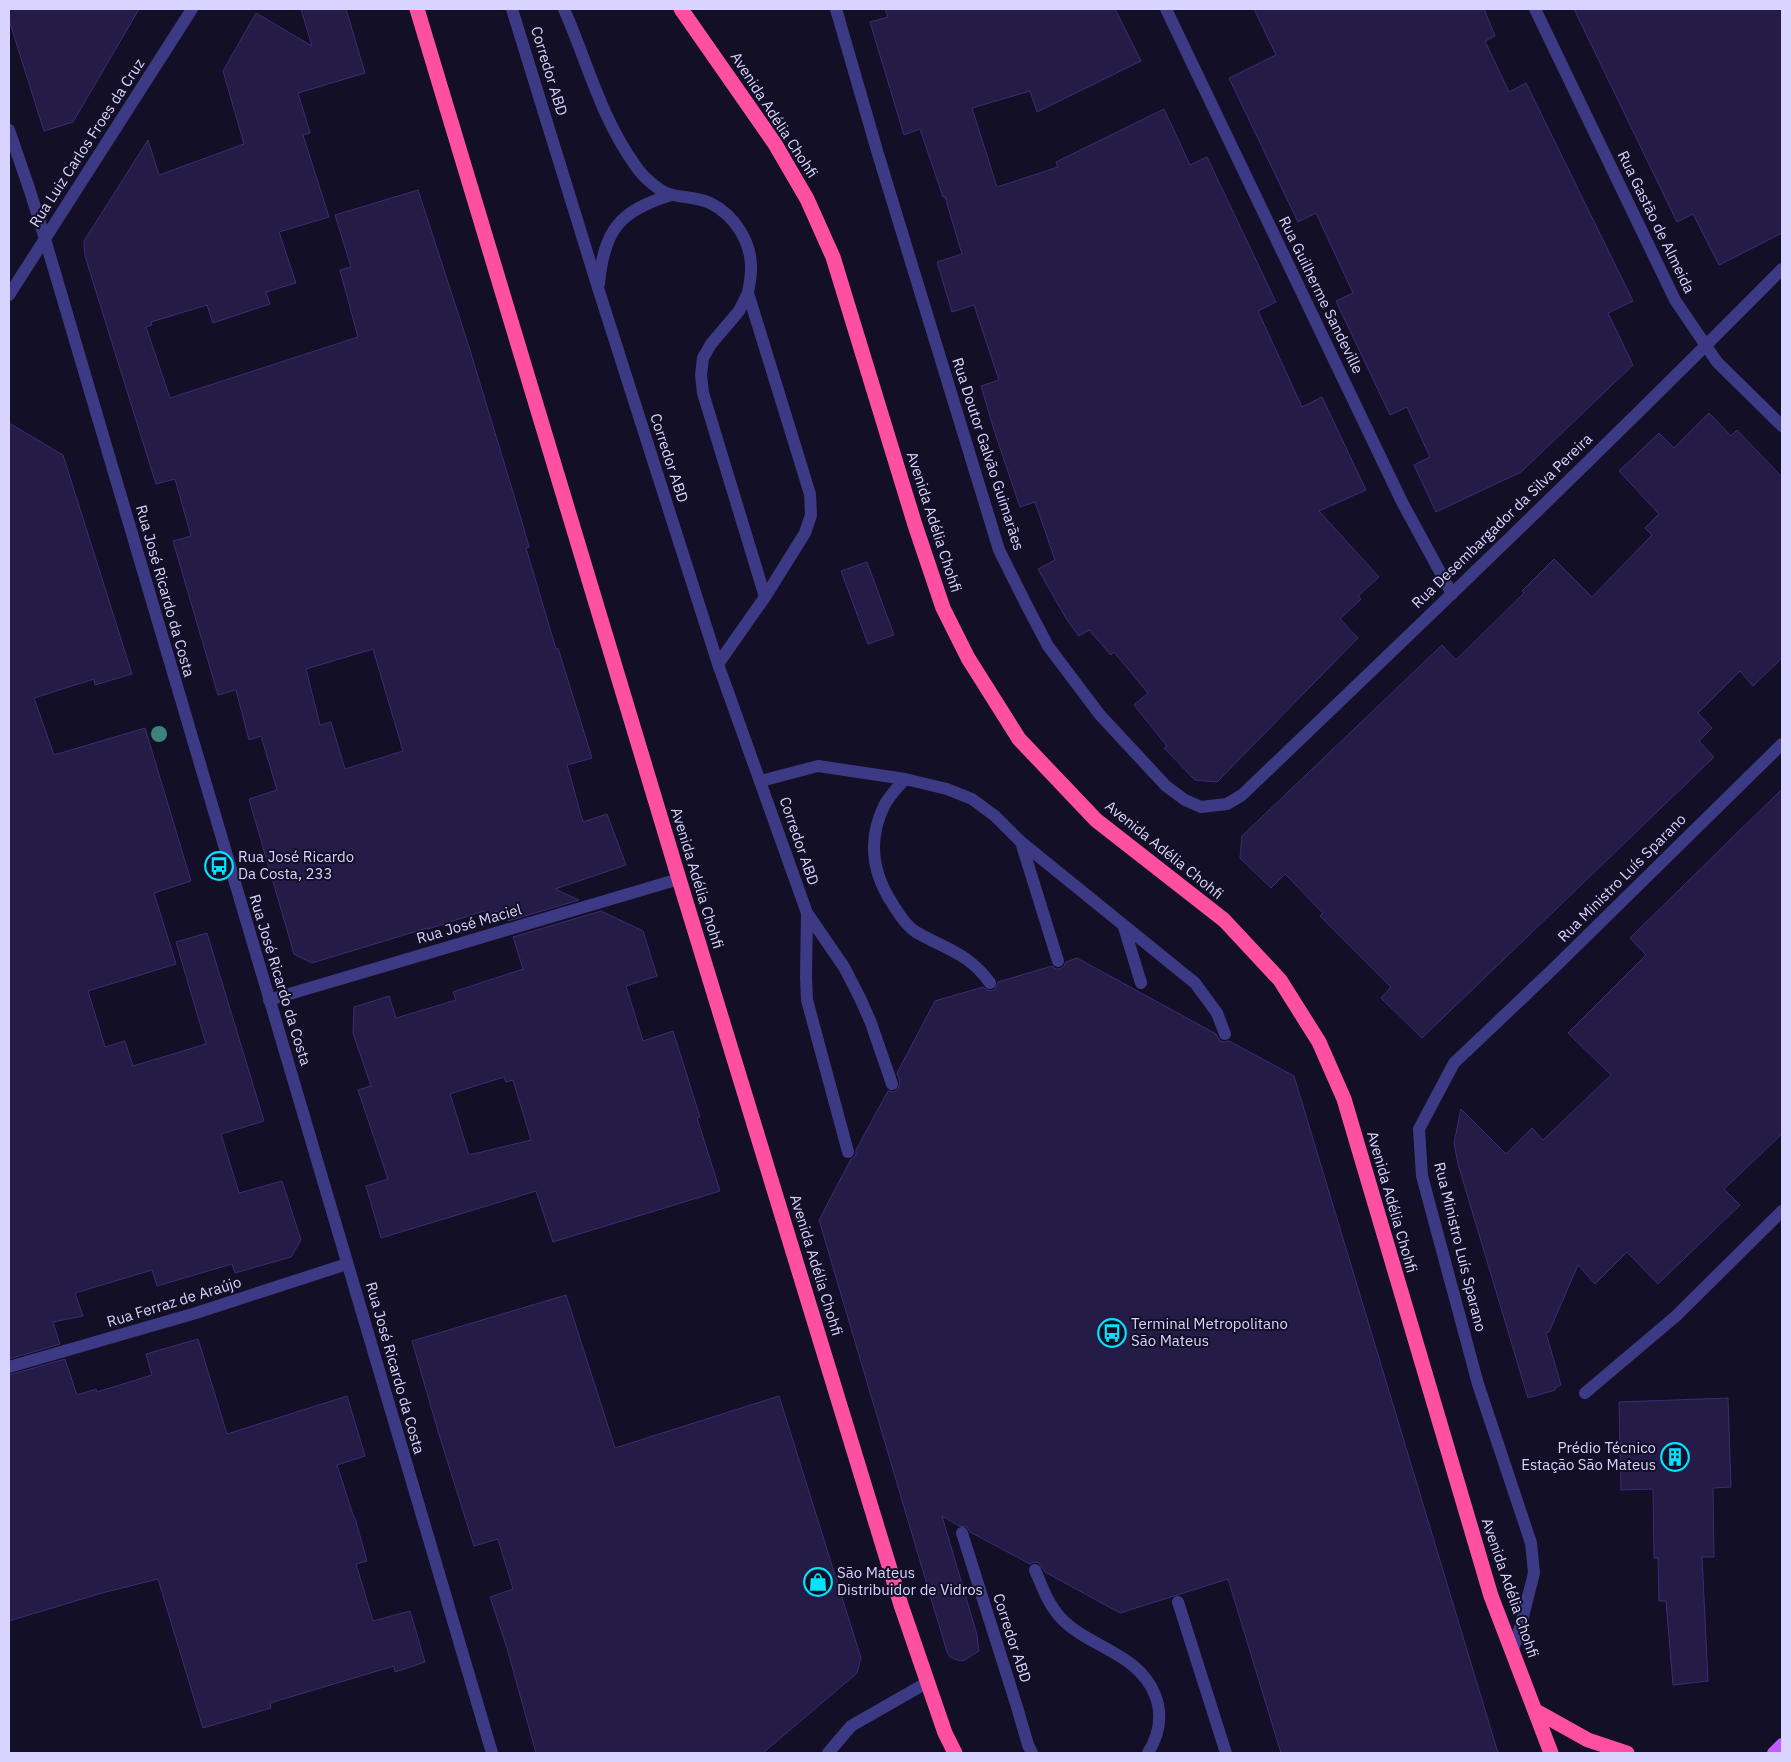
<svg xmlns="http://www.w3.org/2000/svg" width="1791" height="1762" viewBox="0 0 1791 1762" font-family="'IBM Plex Sans',sans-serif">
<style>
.building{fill:#241b47;stroke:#3b2d73;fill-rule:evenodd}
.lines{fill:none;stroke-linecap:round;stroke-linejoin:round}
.lane{stroke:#3d3a85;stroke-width:12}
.street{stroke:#3d3a85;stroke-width:12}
.primary{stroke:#c25bff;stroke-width:12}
.highway{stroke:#ff4fa3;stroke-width:15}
.tree{fill:#3d827b}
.labels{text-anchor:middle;stroke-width:4;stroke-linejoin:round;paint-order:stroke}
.street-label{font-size:15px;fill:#d9d4ff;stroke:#130f26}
.poi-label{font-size:15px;fill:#d9d4ff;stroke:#130f26;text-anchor:start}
</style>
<rect width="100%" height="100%" fill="#130f26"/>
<path class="building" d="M9 9H139L73 122 44 131 9 20Z
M301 9H346L365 73 298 93 310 133 303 135 329 217 279 232 296 283 266 292 270 304 213 323 207 305 151 322 152 325 146 327 170 398 358 337 340 270 351 267 335 215 418 190 469 347 522 522 529 547 526 548 556 649 558 648 592 758 567 765 583 822 607 814 626 865 555 889 579 900 508 921 504 909 486 915 484 911 428 929 427 928 312 963 294 954 249 799 277 790 261 736 249 740 236 690 218 695 173 541 191 536 175 479 156 484 85 256 84 245V241L148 140 159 175 244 144 223 71 256 13 312 46ZM373 649 403 751 345 769 331 722 320 725 306 669Z
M885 9H1115L1141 61 1037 112 1030 91 972 108 997 187 1058 167 1056 162 1164 109 1190 165 1207 157 1276 302 1258 311 1302 407 1322 397 1366 490 1319 511 1379 577 1358 596 1361 599 1340 619 1358 638 1217 782 1195 780 1164 748 1167 746 1134 705 1148 693 1114 652 1111 655 1089 630 1079 636 1067 620 1038 569 1055 560 1035 502 1020 507 995 433 981 386 999 380 974 305 952 312 937 262 962 254 945 197H943L920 129 904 135 870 22 888 17Z
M1254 9H1484L1495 36 1485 41 1509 92 1526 83 1633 301 1608 313 1633 365 1521 472 1436 512 1414 465 1430 457 1407 407 1390 415 1336 301 1353 293 1316 213 1298 222 1229 78 1276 55Z
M1574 9H1782V233L1719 265 1693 214 1677 222Z
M1709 413 1731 436 1737 430 1782 477V658L1753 686 1740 671 1698 713 1712 728 1699 741 1714 757 1422 1038 1381 998 1391 987 1320 916 1323 913 1285 874 1271 888 1240 858 1242 836 1442 645 1456 660 1524 593 1522 591 1554 559 1592 597 1652 535 1645 528 1659 514 1619 471 1659 433 1674 448Z
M9 423 63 455 132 674 95 685 94 679 34 698 54 755 145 728 191 881 154 893 176 964 88 991 105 1047 125 1041 133 1066 206 1044 176 942 207 933 264 1121 221 1134 239 1193 282 1181 301 1240 291 1257 235 1273 232 1264 157 1286 152 1270 75 1293 83 1316 53 1322 60 1344 9 1359Z
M867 562 894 635 868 644 841 571Z
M1782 789V1134L1724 1189 1740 1205 1658 1284 1627 1252 1595 1284 1578 1265 1549 1332 1546 1333 1561 1385 1555 1388V1390L1528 1398 1458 1164 1454 1143 1461 1109 1506 1154 1532 1128 1543 1140 1611 1075 1568 1033 1646 955 1630 938Z
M601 911 643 931 657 976 626 986 643 1041 673 1031 700 1117 697 1118 720 1191 553 1242 536 1191 381 1238 366 1186 388 1179 358 1090 371 1086 353 1033 354 1007 389 996 396 1018 456 1000 453 992 523 969 513 937ZM504 1077 506 1082 513 1080 531 1140 469 1155 450 1094Z
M1077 958 1216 1034 1220 1041 1224 1042 1229 1041 1294 1076 1498 1753H1281L1228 1579 1120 1613 1045 1572 1039 1563 1035 1562 1030 1564 970 1532 967 1527 959 1526 942 1516 977 1635 979 1651 963 1661 957 1660 950 1657 947 1652 819 1220 851 1159 856 1155V1150L888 1091 894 1092 898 1089 900 1082 897 1073 935 1001 983 987 987 990 992 991 995 989 998 982 1052 966 1056 969H1060L1064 966 1066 962Z
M566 1295 615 1448 779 1396 861 1658 857 1673 763 1753H536L507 1648 490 1597 513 1589 498 1539 474 1546 438 1431 412 1341Z
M198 1339 227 1434 347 1396 365 1456 337 1465 354 1518H355L367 1561 356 1564 373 1621 410 1611 425 1662 395 1672 394 1666 270 1703 271 1708 203 1728 158 1579 102 1593 9 1621V1375L65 1359 77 1395 96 1389 97 1392 152 1375 146 1354Z
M1728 1398 1731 1487 1713 1488 1714 1557H1702L1708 1681 1673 1685 1666 1601H1659L1658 1558H1654L1653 1489 1621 1490 1619 1402Z"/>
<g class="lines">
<path class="lane" d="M512 9 599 291 718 664 807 913 844 967 860 998 871 1023 892 1084
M564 9C587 61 601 118 635 165 642 176 660 193 673 195 686 198 697 197 710 203 735 215 752 243 751 270 751 278 749 286 748 293L810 494 811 515 805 533 765 597 718 664
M599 284C604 230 619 211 671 195
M748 293 739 311 711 344 703 358 701 375 703 393 765 597
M905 779C898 787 889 796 884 806 868 839 872 872 892 903 898 913 906 926 916 932 945 949 969 953 990 983
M761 781 818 766 905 779 947 789 972 799 995 816 1021 842 1195 983 1217 1013 1225 1034
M1021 842 1058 961
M807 913 806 977 807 1000 848 1152
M1124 927 1141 983
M962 1533 1017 1707 1028 1745 1032 1753
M1035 1570C1042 1586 1048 1604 1060 1617 1088 1648 1138 1652 1155 1695 1163 1715 1159 1735 1148 1753
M1178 1602 1226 1753"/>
<path class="street" d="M836 9 878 154 999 550 1026 604 1048 646 1100 715 1166 786 1185 800 1201 807 1227 804 1242 795C1424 621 1606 447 1782 269
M1166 9 1402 502 1452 594
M1535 9 1675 300 1717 362 1782 426
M9 130 29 188 45 239 492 1753
M9 295 192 9
M269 1000 679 879
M9 1367 196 1313 347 1264
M1585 1393 1676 1316 1782 1211
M1512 1653 1521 1624 1534 1573 1531 1543 1478 1384 1422 1176 1419 1129 1454 1063 1551 971 1782 744
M828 1753 851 1726 928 1682"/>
<path class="primary" d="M1773 1753 1782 1744"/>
<path class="highway" d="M417 9 679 879 901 1605 945 1733 955 1753
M681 9 775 144 807 199 833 257 915 525 943 608 968 658 1019 739 1096 820 1224 920 1280 980 1319 1042 1344 1099 1491 1596 1551 1753
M1536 1711 1588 1740 1627 1753"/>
</g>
<circle class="tree" cx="159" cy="734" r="8"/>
<defs>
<symbol id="bus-ring" viewBox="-11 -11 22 22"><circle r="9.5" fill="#130f26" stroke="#00e5ff" stroke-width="1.5"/><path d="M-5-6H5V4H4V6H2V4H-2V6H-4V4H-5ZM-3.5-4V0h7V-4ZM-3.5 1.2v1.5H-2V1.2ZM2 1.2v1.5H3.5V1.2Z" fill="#00e5ff"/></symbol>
<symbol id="building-ring" viewBox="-11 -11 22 22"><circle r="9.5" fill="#130f26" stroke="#00e5ff" stroke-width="1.5"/><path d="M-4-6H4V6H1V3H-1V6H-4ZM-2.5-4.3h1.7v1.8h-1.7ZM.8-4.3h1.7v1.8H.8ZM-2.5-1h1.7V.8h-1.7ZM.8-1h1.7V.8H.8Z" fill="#00e5ff"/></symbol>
<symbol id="shop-ring" viewBox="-11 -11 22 22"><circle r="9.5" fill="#130f26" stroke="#00e5ff" stroke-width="1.5"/><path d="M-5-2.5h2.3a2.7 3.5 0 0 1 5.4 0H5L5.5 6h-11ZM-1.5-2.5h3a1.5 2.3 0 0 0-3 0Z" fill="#00e5ff"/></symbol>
</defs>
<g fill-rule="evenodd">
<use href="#bus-ring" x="203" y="850" width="32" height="32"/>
<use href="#bus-ring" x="1096" y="1317" width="32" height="32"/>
<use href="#building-ring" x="1659" y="1441" width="32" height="32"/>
<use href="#shop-ring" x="802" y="1566" width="32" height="32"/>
</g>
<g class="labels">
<g class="street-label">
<text transform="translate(549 71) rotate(73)" y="5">Corredor ABD</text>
<text transform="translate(774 115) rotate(57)" y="5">Avenida Adélia Chohfi</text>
<text transform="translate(87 143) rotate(-57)" y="5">Rua Luiz Carlos Froes da Cruz</text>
<text transform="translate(1656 222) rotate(64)" y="5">Rua Gastão de Almeida</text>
<text transform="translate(1321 295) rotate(64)" y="5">Rua Guilherme Sandeville</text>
<text transform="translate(988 454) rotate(72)" y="5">Rua Doutor Galvão Guimarães</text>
<text transform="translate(669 458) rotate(72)" y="5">Corredor ABD</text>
<text transform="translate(1502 521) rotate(-44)" y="5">Rua Desembargador da Silva Pereira</text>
<text transform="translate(934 522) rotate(72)" y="5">Avenida Adélia Chohfi</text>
<text transform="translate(165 591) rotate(74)" y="5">Rua José Ricardo da Costa</text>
<text transform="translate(799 841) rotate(71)" y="5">Corredor ABD</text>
<text transform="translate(1164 850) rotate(39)" y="5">Avenida Adélia Chohfi</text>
<text transform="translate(697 878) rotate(73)" y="5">Avenida Adélia Chohfi</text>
<text transform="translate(1622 878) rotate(-45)" y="5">Rua Ministro Luís Sparano</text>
<text transform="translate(469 924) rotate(-16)" y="5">Rua José Maciel</text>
<text transform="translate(280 980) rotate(73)" y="5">Rua José Ricardo da Costa</text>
<text transform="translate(1392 1202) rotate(74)" y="5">Avenida Adélia Chohfi</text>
<text transform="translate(1460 1247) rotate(76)" y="5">Rua Ministro Luís Sparano</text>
<text transform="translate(816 1265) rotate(73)" y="5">Avenida Adélia Chohfi</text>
<text transform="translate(174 1302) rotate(-17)" y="5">Rua Ferraz de Araújo</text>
<text transform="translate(395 1368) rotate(74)" y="5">Rua José Ricardo da Costa</text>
<text transform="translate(1510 1588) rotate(71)" y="5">Avenida Adélia Chohfi</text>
<text transform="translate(1012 1638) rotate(72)" y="5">Corredor ABD</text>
</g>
<g class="poi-label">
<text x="238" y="862">Rua José Ricardo<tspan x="238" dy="17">Da Costa, 233</tspan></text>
<text x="1131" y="1329">Terminal Metropolitano<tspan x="1131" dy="17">São Mateus</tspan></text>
<text x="1656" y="1453" text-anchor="end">Prédio Técnico<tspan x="1656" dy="17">Estação São Mateus</tspan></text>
<text x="837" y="1578">São Mateus<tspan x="837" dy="17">Distribuidor de Vidros</tspan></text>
</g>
</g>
<rect width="1791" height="1762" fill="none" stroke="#d9d4ff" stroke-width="20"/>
</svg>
